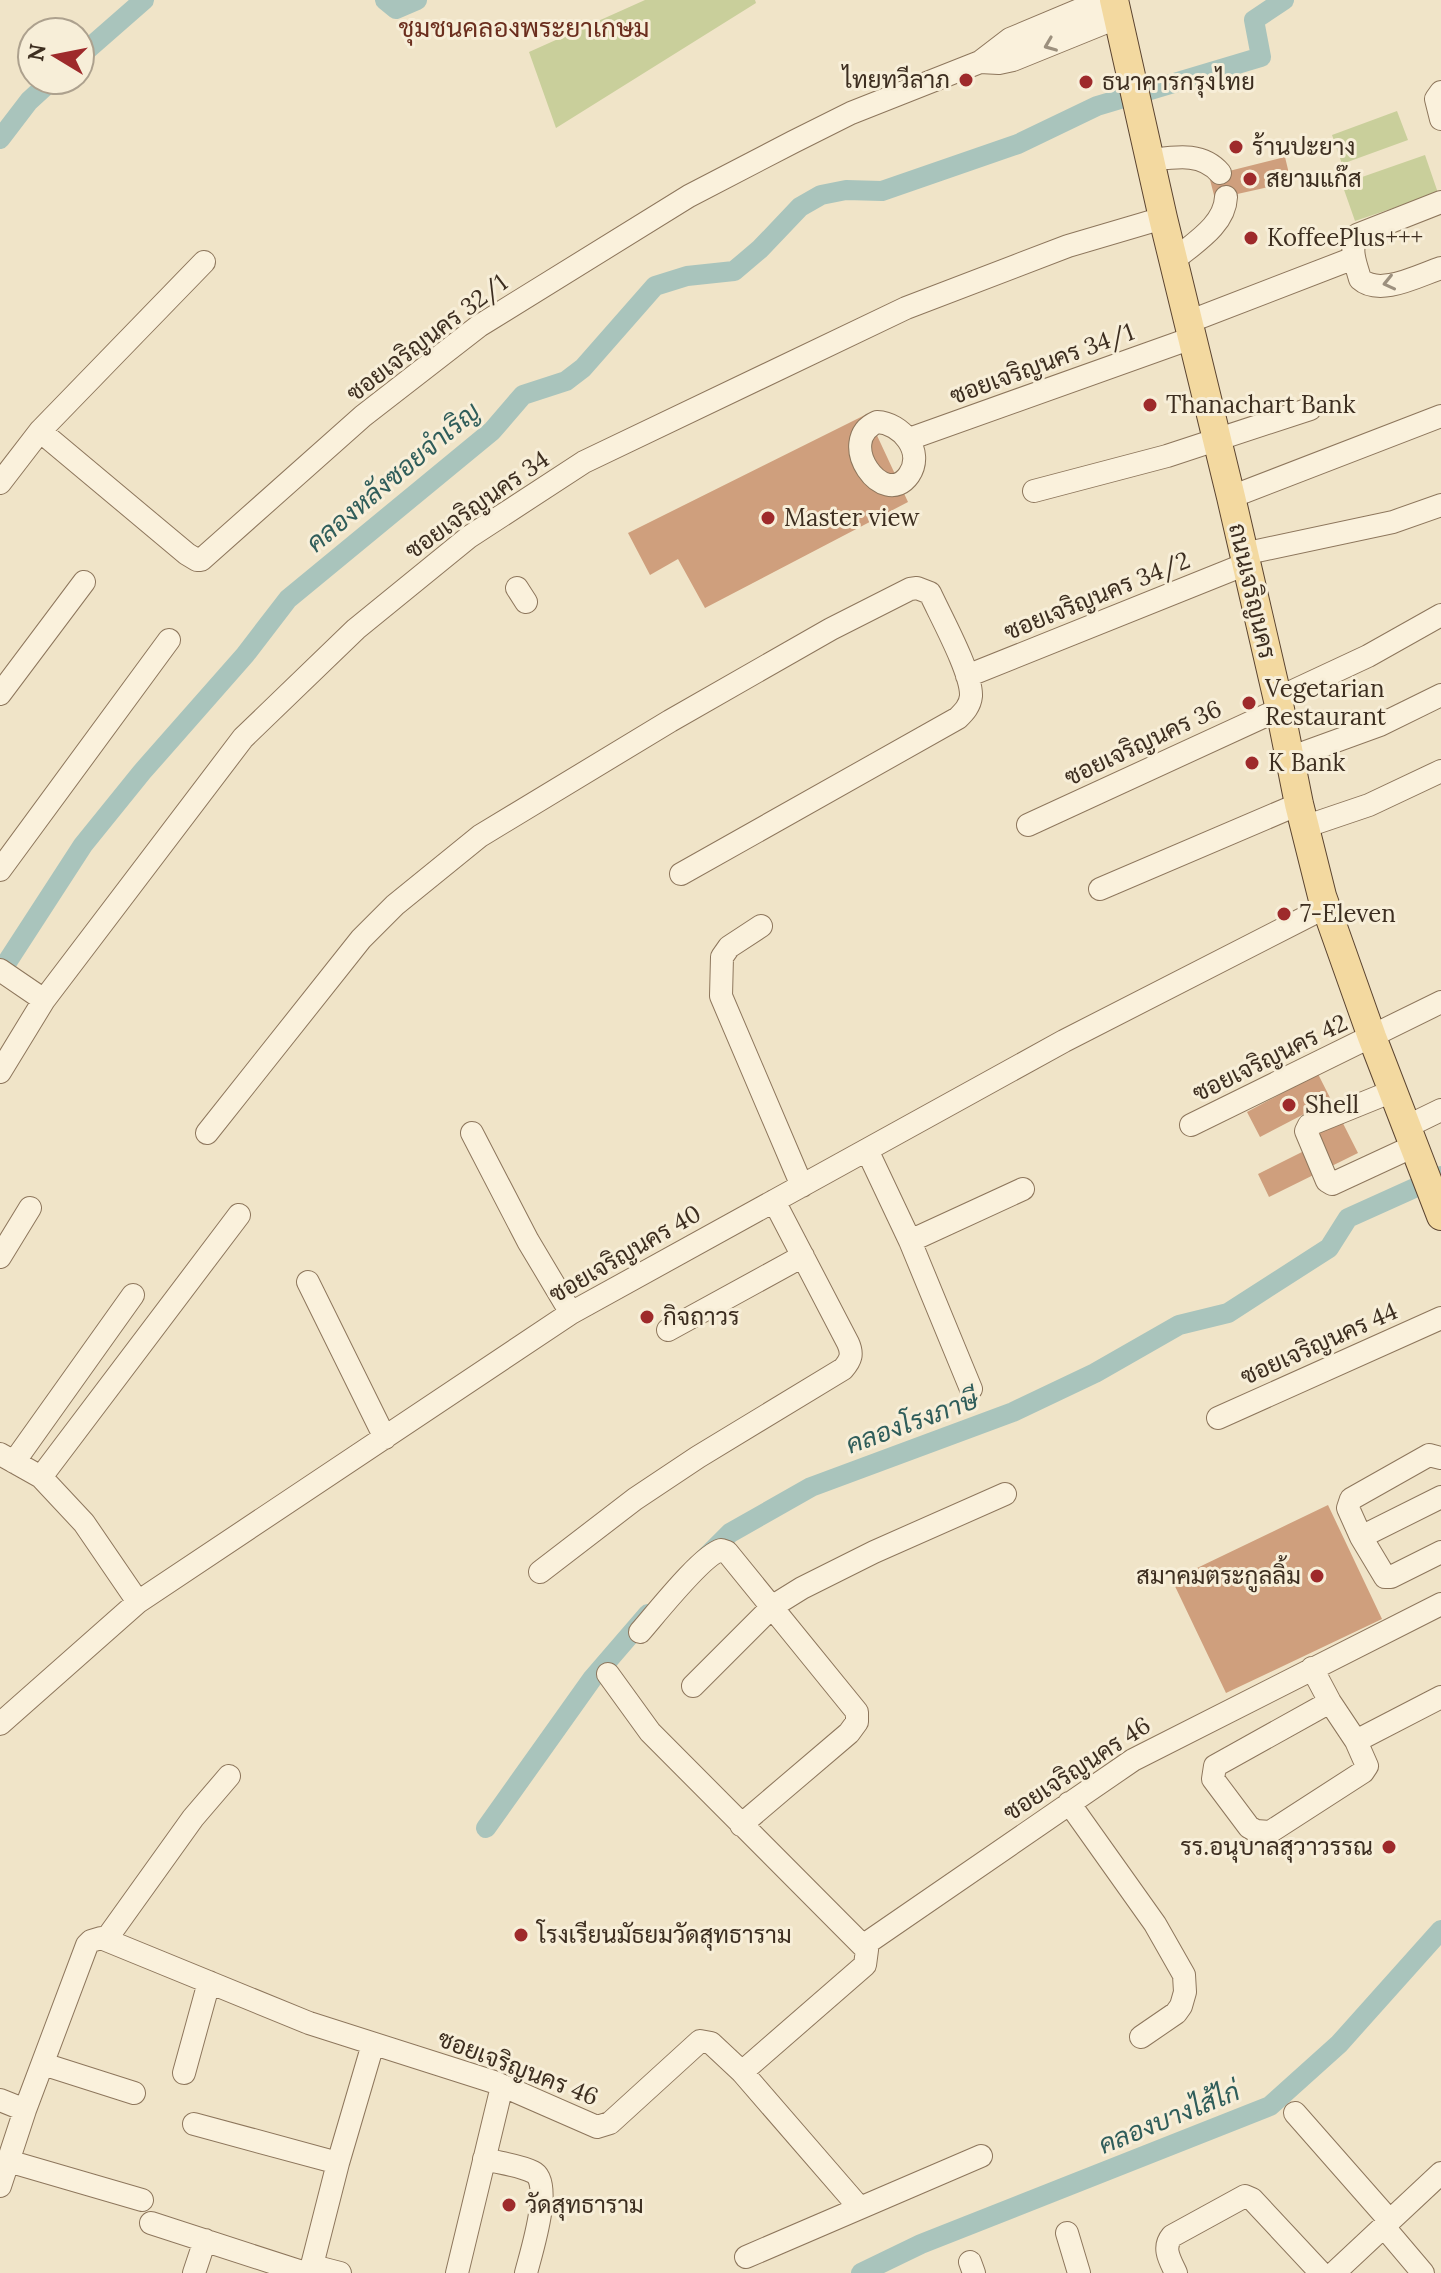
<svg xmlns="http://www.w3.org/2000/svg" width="1441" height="2273" viewBox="0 0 1441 2273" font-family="Lora,Sarabun,serif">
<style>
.green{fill:#c9cf9b}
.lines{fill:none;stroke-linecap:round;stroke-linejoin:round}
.canal{stroke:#a9c4bc;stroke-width:20}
.building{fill:#cf9f7d}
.minor-casing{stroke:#8d765c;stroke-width:24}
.major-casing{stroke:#5b4430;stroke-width:30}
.minor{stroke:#faf1dc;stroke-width:22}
.major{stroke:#f3d9a0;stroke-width:28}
.oneway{stroke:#9c907e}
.poi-dot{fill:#9e2a2b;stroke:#f7eed8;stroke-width:3}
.labels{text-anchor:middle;stroke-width:6;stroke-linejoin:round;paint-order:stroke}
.poi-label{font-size:24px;fill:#3d2e20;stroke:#f7eed8;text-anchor:start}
.street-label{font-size:24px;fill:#3d2e20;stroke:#f7eed8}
.neighbourhood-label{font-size:26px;fill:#6b2e1e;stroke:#f7eed8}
.water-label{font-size:26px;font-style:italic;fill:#2f5d5a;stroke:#f7eed8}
</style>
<rect width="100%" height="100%" fill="#f0e4c8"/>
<path class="green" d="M645 0H755L756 3 556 128 529 52Z
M1397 111 1408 140 1342 164 1332 135Z
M1425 155 1438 193 1355 221 1342 184Z"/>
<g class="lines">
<path class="canal" d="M385 0 396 9 417 0
M80 56 144 0
M0 139 29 101 52 80
M0 973 83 845 142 772 245 655 288 599 492 431 523 395 566 381 583 368 655 286 687 276 734 271 760 249 800 207 821 195 846 190 882 191 1018 144 1097 106 1261 57 1254 20 1284 0
M705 1558 730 1533 811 1487 1013 1412 1095 1373 1179 1325 1228 1313 1329 1248 1348 1218 1441 1176
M486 1828 592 1679 648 1614
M861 2273 921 2244 1270 2106 1339 2044 1441 1930"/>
</g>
<path class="building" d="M1285 157 1291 182 1215 199 1209 176Z
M867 414 908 502 705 608 678 559 650 575 628 533Z
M1318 1074 1358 1153 1269 1197 1258 1174 1322 1142 1308 1112 1260 1137 1247 1112Z
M1328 1505 1382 1619 1226 1693 1172 1580Z"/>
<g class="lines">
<defs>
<path id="minor" d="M980 62 999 63 1013 60 1119 17
M1441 92 1436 99 1441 119
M1151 160C1176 157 1202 152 1220 173
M1441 202 1357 235C1349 250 1356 264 1360 279 1380 297 1419 275 1441 268
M1174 260C1194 243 1225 225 1226 197
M1188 322 1354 258
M877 422C901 423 925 451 909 475 884 511 834 441 877 422Z
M40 431 187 554 197 560H201L363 416 479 326 689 196 793 142 851 113 980 62 1010 39 1103 0
M909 439 1192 338
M0 483 40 431 204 262
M1034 491 1167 456 1310 409
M1231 497 1441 416
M1243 554 1393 522 1441 505
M517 588 526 602
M967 676 1246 564
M0 694 84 582
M1278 698 1368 656 1441 615
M1289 758 1380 725 1441 695
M1028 825 1280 709
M1304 827 1369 805 1441 771
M0 870 169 640
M1100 889 1299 804
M761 926 729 947 722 957 721 996 802 1186
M0 970 44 1000
M0 1072 44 1000 243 738 356 629 469 537 584 462 906 308 1068 246 1163 218
M1393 1091 1309 1125 1306 1131 1327 1181 1332 1184 1414 1146
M1191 1125 1441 1002
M1406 1127 1441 1110
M207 1133 361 939 395 905 480 836 670 721 831 629 910 589 917 588 930 593C941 617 972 673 971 696 970 706 964 712 958 718L681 874
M472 1133 528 1241 571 1313
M867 1150 910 1241 971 1389
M910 1241 1023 1189
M0 1257 30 1208
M308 1282 385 1438
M668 1330 803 1256
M1218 1418 1441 1318
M0 1454 41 1477 84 1523 138 1602
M14 1462 133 1295
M41 1477 239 1215
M1441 1497 1361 1537 1385 1577H1391L1441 1552
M1361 1537 1348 1508 1351 1499 1429 1455 1441 1458
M540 1572 635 1499 698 1457 843 1369C851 1360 853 1354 848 1343L774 1201
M640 1632C655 1615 702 1555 721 1550L727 1552 857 1712V1722L849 1733 741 1825
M1312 1668 1330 1702 1356 1741 1367 1766 1363 1772 1270 1832 1256 1831 1249 1827 1213 1779 1215 1766 1330 1702
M608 1674 650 1732 867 1950 865 1965 742 2072
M693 1686 773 1606 802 1588 874 1552 1005 1494
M0 1724 138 1602 571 1313 1064 1041 1326 907
M1356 1741 1441 1697
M1069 1803 1155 1924 1184 1975 1185 1992 1181 2006 1176 2013 1141 2037
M107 1938 193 1818 229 1776
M864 1945 1133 1760 1441 1604
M43 2064 134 2093
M184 2073 209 1982
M0 2100 25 2110
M1295 2113 1390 2221
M194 2124 338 2163
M484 2159C499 2163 519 2165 533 2172 554 2182 531 2253 526 2273
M8 2161 142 2200
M0 2186 25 2110 87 1945 91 1941 101 1938 309 2023 494 2082 597 2127 610 2123 700 2041 711 2043 742 2072 859 2207
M151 2223 305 2273
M1384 2227 1423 2273
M1067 2233 1079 2273
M746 2257 981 2156
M970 2262 974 2273
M313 2266 340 2273
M194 2273 205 2240
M310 2273 338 2163 373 2044
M457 2273 502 2086
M1176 2273C1170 2260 1162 2248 1172 2236L1245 2196 1252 2199 1321 2273
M1334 2273 1441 2173"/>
<path id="major" d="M1114 0 1163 218 1231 497 1280 709 1299 804 1322 896 1372 1037 1441 1216"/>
</defs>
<use href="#minor" class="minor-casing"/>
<use href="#major" class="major-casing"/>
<use href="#minor" class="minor"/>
<use href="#major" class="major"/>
</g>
<defs><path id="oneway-chevron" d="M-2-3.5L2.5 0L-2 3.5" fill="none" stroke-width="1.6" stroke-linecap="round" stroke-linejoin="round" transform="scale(2)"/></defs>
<g class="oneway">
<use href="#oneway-chevron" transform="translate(1050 45) rotate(158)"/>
<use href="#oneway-chevron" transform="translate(1389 283) rotate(167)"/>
</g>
<g class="poi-dot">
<circle cx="966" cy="80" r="8"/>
<circle cx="1086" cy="82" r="8"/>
<circle cx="1236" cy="147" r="8"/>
<circle cx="1250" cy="179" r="8"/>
<circle cx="1251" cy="238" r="8"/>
<circle cx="1150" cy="405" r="8"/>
<circle cx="768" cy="518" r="8"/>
<circle cx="1249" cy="703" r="8"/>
<circle cx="1252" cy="763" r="8"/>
<circle cx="1284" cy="914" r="8"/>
<circle cx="1289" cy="1105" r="8"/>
<circle cx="647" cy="1317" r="8"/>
<circle cx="1317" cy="1576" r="8"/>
<circle cx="1389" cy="1847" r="8"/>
<circle cx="521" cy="1935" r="8"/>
<circle cx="509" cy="2205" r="8"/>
</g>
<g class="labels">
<g class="poi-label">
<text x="950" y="88" text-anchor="end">ไทยทวีลาภ</text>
<text x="1102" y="90">ธนาคารกรุงไทย</text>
<text x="1252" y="155">ร้านปะยาง</text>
<text x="1266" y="187">สยามแก๊ส</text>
<text x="1267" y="246">KoffeePlus+++</text>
<text x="1166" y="413">Thanachart Bank</text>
<text x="784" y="526">Master view</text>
<text x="1265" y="697">Vegetarian<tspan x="1265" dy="28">Restaurant</tspan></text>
<text x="1268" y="771">K Bank</text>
<text x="1300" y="922">7-Eleven</text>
<text x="1305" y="1113">Shell</text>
<text x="663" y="1325">กิจถาวร</text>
<text x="1301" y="1584" text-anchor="end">สมาคมตระกูลลิ้ม</text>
<text x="1373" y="1855" text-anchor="end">รร.อนุบาลสุวาวรรณ</text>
<text x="537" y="1943">โรงเรียนมัธยมวัดสุทธาราม</text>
<text x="525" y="2213">วัดสุทธาราม</text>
</g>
<g class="street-label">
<text transform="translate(427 338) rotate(-37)" y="8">ซอยเจริญนคร 32/1</text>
<text transform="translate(1042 364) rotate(-20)" y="8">ซอยเจริญนคร 34/1</text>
<text transform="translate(477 505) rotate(-35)" y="8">ซอยเจริญนคร 34</text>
<text transform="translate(1252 591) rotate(77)" y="8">ถนนเจริญนคร</text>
<text transform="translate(1097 596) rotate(-22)" y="8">ซอยเจริญนคร 34/2</text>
<text transform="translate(1143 743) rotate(-25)" y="8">ซอยเจริญนคร 36</text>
<text transform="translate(1270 1058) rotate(-26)" y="8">ซอยเจริญนคร 42</text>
<text transform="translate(625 1254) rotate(-30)" y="8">ซอยเจริญนคร 40</text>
<text transform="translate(1319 1344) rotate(-24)" y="8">ซอยเจริญนคร 44</text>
<text transform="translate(1077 1769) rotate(-33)" y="8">ซอยเจริญนคร 46</text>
<text transform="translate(518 2068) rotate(21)" y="8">ซอยเจริญนคร 46</text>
</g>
<g class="neighbourhood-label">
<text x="524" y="37">ชุมชนคลองพระยาเกษม</text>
</g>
<g class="water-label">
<text transform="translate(393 477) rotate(-40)" y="9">คลองหลังซอยจำเริญ</text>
<text transform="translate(912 1422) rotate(-20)" y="9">คลองโรงภาษี</text>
<text transform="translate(1169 2118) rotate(-22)" y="9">คลองบางไส้ไก่</text>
</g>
</g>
<g transform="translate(56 56) rotate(280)"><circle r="38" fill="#f7eed8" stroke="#ada18e" stroke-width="2"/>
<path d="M0-6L14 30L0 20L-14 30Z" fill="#9e2a2b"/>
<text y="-12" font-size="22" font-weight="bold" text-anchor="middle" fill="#3d2e20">N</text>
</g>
</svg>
